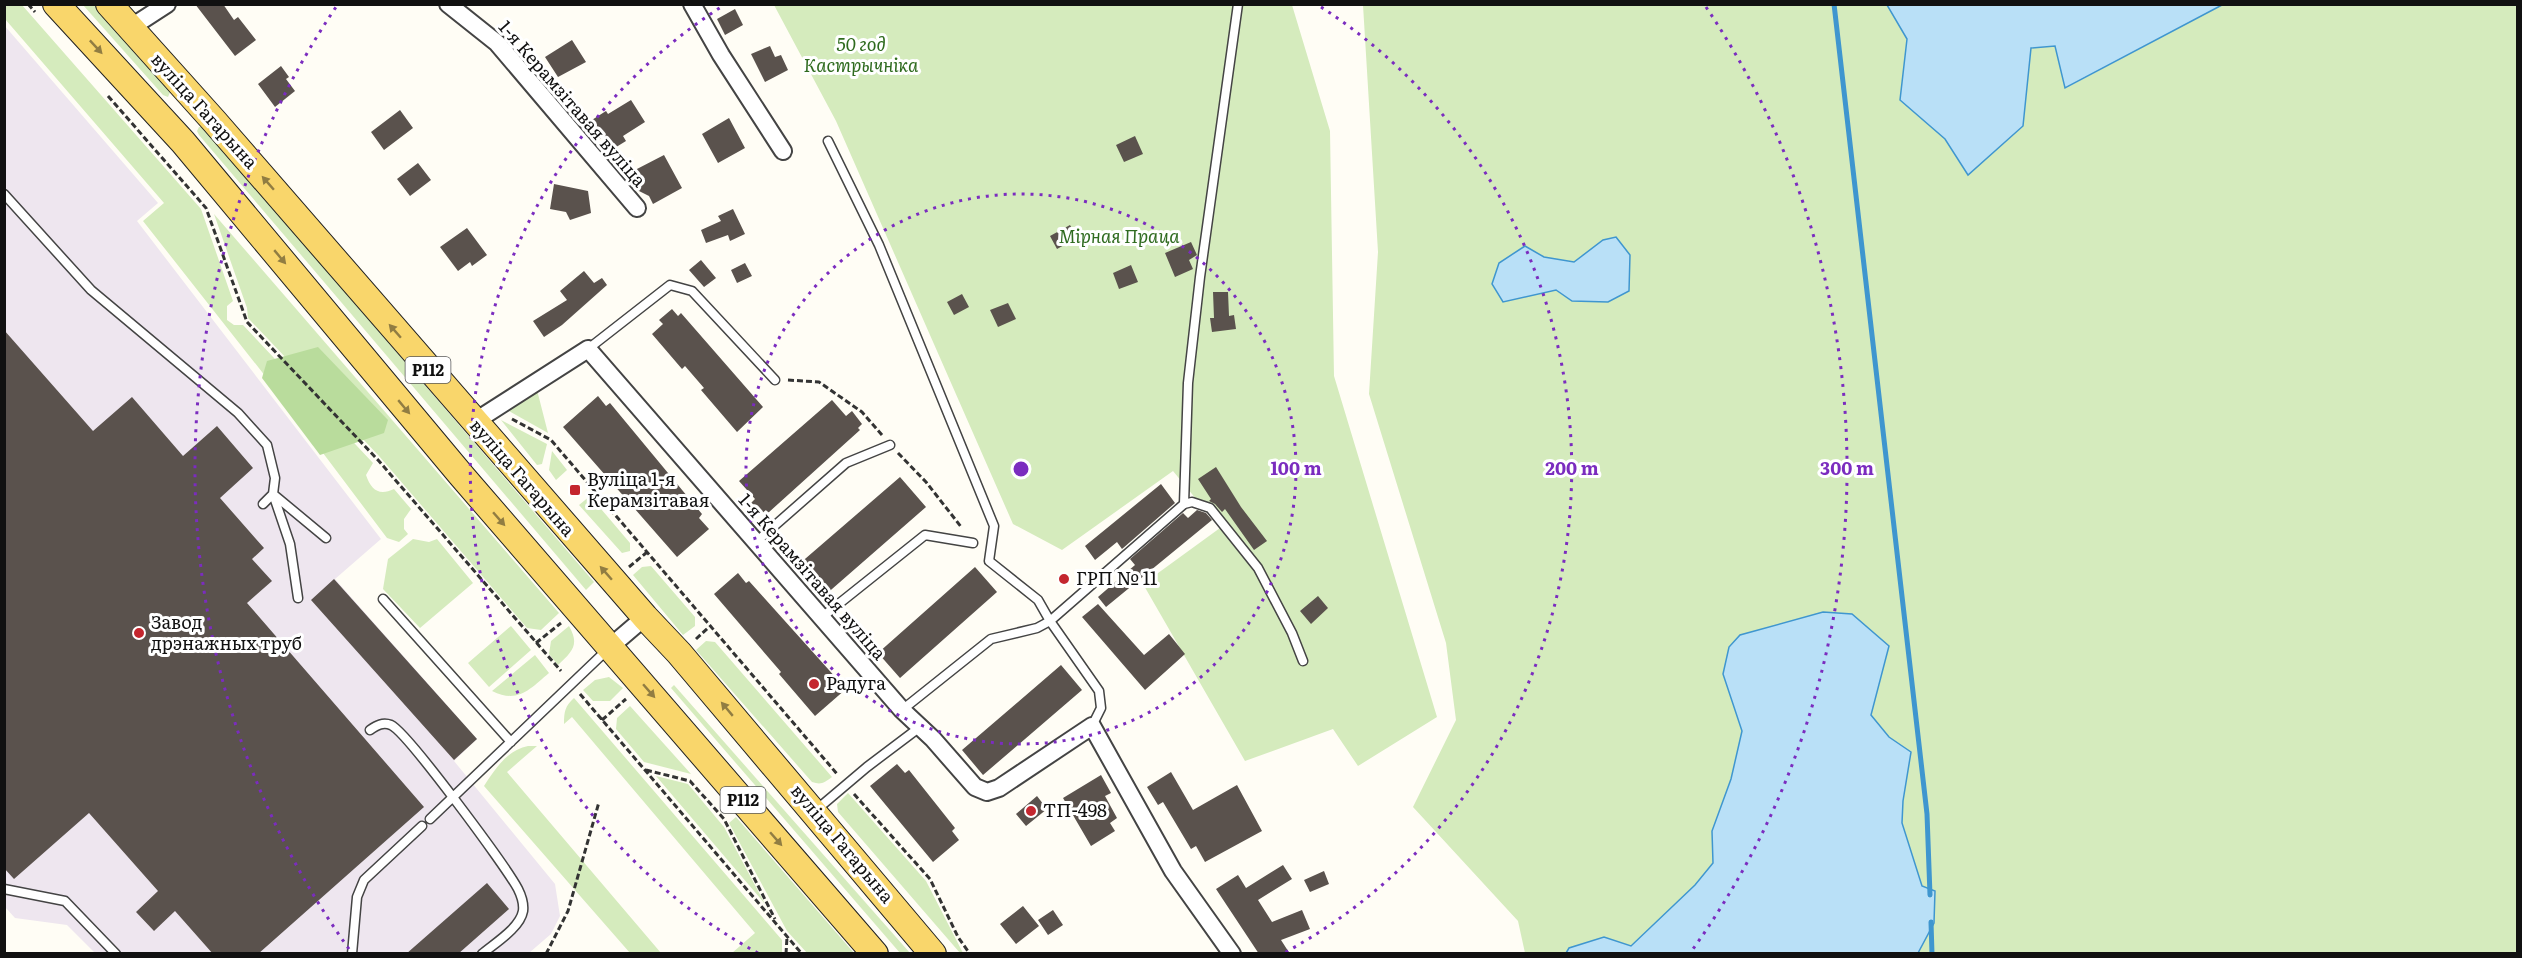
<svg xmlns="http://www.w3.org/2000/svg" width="2522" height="958" viewBox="0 0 2522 958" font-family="Literata,serif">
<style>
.industrial{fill:#eee6ef}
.green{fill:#d5ebbd;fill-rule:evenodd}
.forest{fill:#b9dc9c}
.water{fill:#b9e0f7;stroke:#3f96cf;stroke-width:1.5}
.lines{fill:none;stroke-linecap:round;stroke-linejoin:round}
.stream{stroke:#3f96cf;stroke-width:5}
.building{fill:#5a524d}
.lane-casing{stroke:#444;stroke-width:11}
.street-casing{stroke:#444;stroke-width:20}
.primary-casing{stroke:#222;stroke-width:28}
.path{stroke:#333;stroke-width:3;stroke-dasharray:6 3;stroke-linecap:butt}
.lane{stroke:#fff;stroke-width:8}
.street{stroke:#fff;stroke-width:16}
.primary{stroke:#f9d66b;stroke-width:26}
.oneway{fill:#917d42}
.ring{fill:none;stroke:#7b2cbf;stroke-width:3;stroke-dasharray:3 6}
.poi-dot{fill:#c4262e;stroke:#fff;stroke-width:2}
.labels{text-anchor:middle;stroke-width:6;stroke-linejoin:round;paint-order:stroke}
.shield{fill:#fff;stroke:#585858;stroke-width:1.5}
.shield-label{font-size:16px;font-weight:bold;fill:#111}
.park-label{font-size:18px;font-style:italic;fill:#2f6b1f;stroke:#fff}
.street-label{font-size:18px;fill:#111;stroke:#fff}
.poi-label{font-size:18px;fill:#111;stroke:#fff;text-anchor:start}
.centre{fill:#7b2cbf;stroke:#fff;stroke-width:3}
.ring-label{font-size:18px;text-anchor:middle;font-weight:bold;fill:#7b2cbf;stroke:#fff;stroke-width:6;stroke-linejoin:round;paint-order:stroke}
</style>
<rect width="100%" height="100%" fill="#fffdf5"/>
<path class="industrial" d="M4 25 158 203 137 221 381 539 335 579 477 739 454 761 555 884 560 916 551 934 529 953H95L67 925 15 918 5 907Z"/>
<path class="green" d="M4 5H22L201 209 233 301 227 306V320L234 325H243L373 463 366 475C371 490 379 496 394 489L411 509 404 519V529L408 534 399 542 387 538 262 372 143 221 164 203 5 19Z
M83 5H95L171 90 168 97 163 95Z
M774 5H1292L1330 131 1334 376 1437 717 1358 766 1333 729 1245 761 1143 584 1220 528 1173 471 1062 550 1013 524 836 121Z
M1363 5H1887L1907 39 1900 100 1945 139 1968 175 2023 126 2031 48 2055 46 2066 88 2222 5H2517V953H1918L1934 923 1902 823 1903 801 1911 752 1889 737 1871 715 1889 646 1874 634 1823 612 1740 635 1723 674 1742 731 1731 779 1712 831 1713 863 1695 885 1631 946 1604 937 1569 948 1566 953H1525L1518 921 1413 807 1456 720 1446 643 1369 394 1378 252ZM1603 240 1572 301 1556 290 1525 246 1544 257 1574 262Z
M199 127H203L594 582 586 590 199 135 197 131Z
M214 214 559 613 541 630 527 628 379 456 248 318 247 308Z
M537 390 548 433 507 410Z
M501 420 547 444 542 464 537 465Z
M552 451 567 470 556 480 549 470Z
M590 496 630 543V551L622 553 579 505Z
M413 539 429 542 437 539 473 583 420 628 383 589 388 559Z
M651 566 695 617V626L683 635 633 575 642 567Z
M511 626 531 650 489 687 468 663Z
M569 626C580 645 572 652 558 665L549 654 551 641Z
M706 641 715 642 832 777C824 783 821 785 812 782L696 650Z
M535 655 549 673C530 689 518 704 492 691Z
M609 677 623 688 610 701H593L583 690 595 680Z
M674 685 910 953H900L671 688Z
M574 698 782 940V953H732L755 933 572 717 564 724C564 712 565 706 574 698Z
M630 706 691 774 644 762 616 729 617 718Z
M528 746H537L507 772 661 953H630L484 786C495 769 507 750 528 746Z
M656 776 688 784 724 827 765 904Z
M848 793 926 881 963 953H960L838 812 837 804Z
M736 817 854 953H807L787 931 729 823Z"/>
<path class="forest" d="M318 347 388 420 384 433 320 455 262 378 267 361Z"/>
<path class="water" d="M1887 5H2222L2065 88 2055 46 2031 48 2023 126 1968 175 1945 139 1900 100 1907 39Z
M1616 237 1630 255 1629 291 1608 302 1572 301 1556 290 1503 302 1492 284 1499 263 1525 246 1544 257 1574 262 1603 240Z
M1823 612 1852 614 1889 646 1871 715 1889 737 1911 752 1903 801 1902 823 1922 886 1935 891 1934 923 1918 953H1566L1569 948 1604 937 1631 946 1695 885 1713 863 1712 831 1731 779 1742 731 1723 674 1729 647 1740 635Z"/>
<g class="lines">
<path class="stream" d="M1834 4 1927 814 1930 895
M1931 922 1932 954"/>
</g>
<path class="building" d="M195 4H223L234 20 238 17 256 40 235 56Z
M735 9 743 25 725 35 717 19Z
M572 40 586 62 558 77 545 57Z
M770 46 775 57 781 55 788 70 765 82 751 54Z
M281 66 289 77 286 79 295 91 275 107 258 84Z
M631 100 645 122 623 136 626 141 613 149 604 136 595 142 584 125 606 111 608 114Z
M400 110 413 128 384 150 371 132Z
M729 118 745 148 718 163 702 134Z
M1135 136 1143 154 1124 162 1116 145Z
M664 155 682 188 653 204 649 196 637 190 638 176 635 170Z
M418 163 431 180 410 196 397 179Z
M554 184 588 191 591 213 570 220 566 212 550 209Z
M733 209 745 234 730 241 728 235 706 243 701 230 721 221 718 216Z
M1070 225 1077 238 1057 249 1050 236Z
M467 228 487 255 472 266 470 262 458 271 440 247Z
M1191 242 1197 255 1189 260 1193 269 1175 277 1165 253Z
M701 260 716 278 704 287 689 270Z
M745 263 752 276 737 283 731 270Z
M1131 265 1138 282 1119 289 1113 273Z
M584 271 594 283 602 278 607 285 562 325 544 337 533 321 567 300 560 291Z
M1213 292H1228L1229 316 1234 315 1236 329 1212 332 1210 318H1214Z
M962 294 969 307 954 315 947 302Z
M1008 303 1016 319 998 327 990 310Z
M672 309 678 316 681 313 763 407 737 432 701 390 704 388 685 366 682 369 652 334 663 324 659 320Z
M4 330 93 431 132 397 183 456 217 426 253 468 220 498 264 548 252 559 272 581 247 603 424 807 258 954H213L175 911 154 931 136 912 158 891 89 813 14 879 4 868Z
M598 396 606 406 610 403 702 514 699 518 709 529 677 557 563 427Z
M832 400 846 416 852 411 862 424 858 428 860 430 768 513 766 510 761 514 751 503 755 499 739 481Z
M1216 467 1241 507 1267 541 1254 550 1225 509 1222 512 1215 504 1209 501 1211 499 1198 479Z
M900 477 926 507 824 596 798 565Z
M1161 484 1175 503 1122 549 1117 542 1095 560 1085 546Z
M1197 510 1206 513 1212 520 1106 607 1098 597 1135 565 1130 559 1183 513 1188 518Z
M975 567 997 592 900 678 878 653Z
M738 573 746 583 749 581 846 689 815 716 779 674 781 672 714 594Z
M334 579 477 739 454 760 311 600Z
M1318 596 1328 608 1311 624 1300 611Z
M1098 604 1144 655 1169 634 1185 654 1145 690 1082 617Z
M1061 665 1082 690 983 775 962 750Z
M897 764 905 773 909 770 955 828 952 831 959 840 933 862 870 786Z
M1171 772 1193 810 1237 785 1262 831 1205 862 1196 846 1191 849 1163 802 1158 805 1147 787Z
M1101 775 1111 793 1105 796 1117 818 1110 823 1115 831 1091 846 1063 798Z
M1037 796 1047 809 1026 826 1016 814Z
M1283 865 1292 879 1258 900 1272 922 1302 910 1310 929 1281 940 1290 954H1259L1216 889 1238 875 1246 888Z
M1324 871 1329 884 1310 892 1304 880Z
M487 883 509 909 458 954H406Z
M1023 906 1039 926 1016 944 1000 924Z
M1053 910 1063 925 1048 935 1038 920Z"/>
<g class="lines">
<defs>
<path id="lane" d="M828 141 879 245 994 526 989 561 1038 600 1050 621 1099 691 1101 708 1092 726
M4 194 91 290 238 413 267 445 275 478 273 494 263 504
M588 349 670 285 692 291 775 380
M1184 504 1188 383 1200 277 1238 4
M756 542 846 463 890 445
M298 598 290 544 273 494 326 538
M383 599 511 742
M821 618 925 535 973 543
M902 710 991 639 1037 628 1050 621 1184 504 1192 502 1210 508 1258 568 1292 633 1303 661
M370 730C377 725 383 722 391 725 407 732 507 868 518 889 521 895 524 903 523 911 520 928 495 943 482 954
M815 811 867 767 920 727
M430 819 608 649
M4 889 65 901 116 954
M352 954 357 897 364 880 422 826"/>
<path id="street" d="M448 4 497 43 637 208
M692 4 721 55 783 151
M130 28 167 4
M474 422 588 349 902 710 933 739 975 787 987 792 999 788 1092 726 1173 871 1232 954
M610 647 645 617"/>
<path id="primary" d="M56 4 183 142 461 475 875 954
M109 4 214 121 645 617 679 653 933 954"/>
</defs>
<use href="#lane" class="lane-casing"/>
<use href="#street" class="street-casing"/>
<use href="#primary" class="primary-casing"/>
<path class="path" d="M28 4 35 12
M108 96 206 208 247 322 378 460 561 671
M788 380 819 382 862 412 882 435
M512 419 551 440 838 775
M898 453 926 482 962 528
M629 567 646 553
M696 639 709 627
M536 643 561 623
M580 694 802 954
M602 720 626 699
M646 770 690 781 724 819 775 919
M854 794 930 879 958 937 970 954
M546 954 568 911 599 802
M786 954 787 937"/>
<use href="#lane" class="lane"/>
<use href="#street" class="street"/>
<use href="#primary" class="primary"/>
</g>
<defs><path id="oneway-solid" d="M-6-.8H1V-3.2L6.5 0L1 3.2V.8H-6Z" transform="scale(1.5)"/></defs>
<g class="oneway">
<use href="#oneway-solid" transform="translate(96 47) rotate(47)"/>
<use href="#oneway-solid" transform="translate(268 183) rotate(-131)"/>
<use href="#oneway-solid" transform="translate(280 257) rotate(50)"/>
<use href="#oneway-solid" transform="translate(395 331) rotate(-131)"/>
<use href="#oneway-solid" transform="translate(404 407) rotate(50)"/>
<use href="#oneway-solid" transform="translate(499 519) rotate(49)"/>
<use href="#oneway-solid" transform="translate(606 573) rotate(-131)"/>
<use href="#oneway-solid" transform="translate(649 691) rotate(49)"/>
<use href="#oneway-solid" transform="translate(727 709) rotate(-130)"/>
<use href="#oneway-solid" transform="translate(776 839) rotate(49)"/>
</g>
<g class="ring">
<circle cx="1021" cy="469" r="275"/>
<path d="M758 953A551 551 0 0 1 721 7M1321 7A551 551 0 0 1 1284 953"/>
<path d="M349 949A826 826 0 0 1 336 7M1706 7A826 826 0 0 1 1693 949"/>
</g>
<g class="poi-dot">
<rect x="569" y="484" width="12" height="12" rx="3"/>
<circle cx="1064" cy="579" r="6"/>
<circle cx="139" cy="633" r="6"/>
<circle cx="814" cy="684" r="6"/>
<circle cx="1031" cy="811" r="6"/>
</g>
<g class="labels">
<g class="shield">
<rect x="405.5" y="357" width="45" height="26" rx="4.5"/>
<rect x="720.5" y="787" width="45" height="26" rx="4.5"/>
</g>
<g class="shield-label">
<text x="428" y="376">Р112</text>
<text x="743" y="806">Р112</text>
</g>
<g class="park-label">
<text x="861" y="51">50 год<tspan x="861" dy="21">Кастрычніка</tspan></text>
<text x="1119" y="243">Мірная Праца</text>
</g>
<g class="street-label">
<text transform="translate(572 104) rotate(49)" y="6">1-я Керамзітавая вуліца</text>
<text transform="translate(204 111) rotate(48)" y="6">вуліца Гагарына</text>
<text transform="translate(522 478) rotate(49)" y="6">вуліца Гагарына</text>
<text transform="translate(812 577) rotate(49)" y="6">1-я Керамзітавая вуліца</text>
<text transform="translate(842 844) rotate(50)" y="6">вуліца Гагарына</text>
</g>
<g class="poi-label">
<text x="587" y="486">Вуліца 1-я<tspan x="587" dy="21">Керамзітавая</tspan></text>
<text x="1076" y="585">ГРП № 11</text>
<text x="151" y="629">Завод<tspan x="151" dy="21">дрэнажных труб</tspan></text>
<text x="826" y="690">Радуга</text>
<text x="1043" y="817">ТП-498</text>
</g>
</g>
<circle cx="1021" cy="469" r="9" class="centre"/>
<g class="ring-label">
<text x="1296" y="475">100 m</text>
<text x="1572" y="475">200 m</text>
<text x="1847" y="475">300 m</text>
</g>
<rect width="2522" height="958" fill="none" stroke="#111111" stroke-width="12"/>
</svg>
